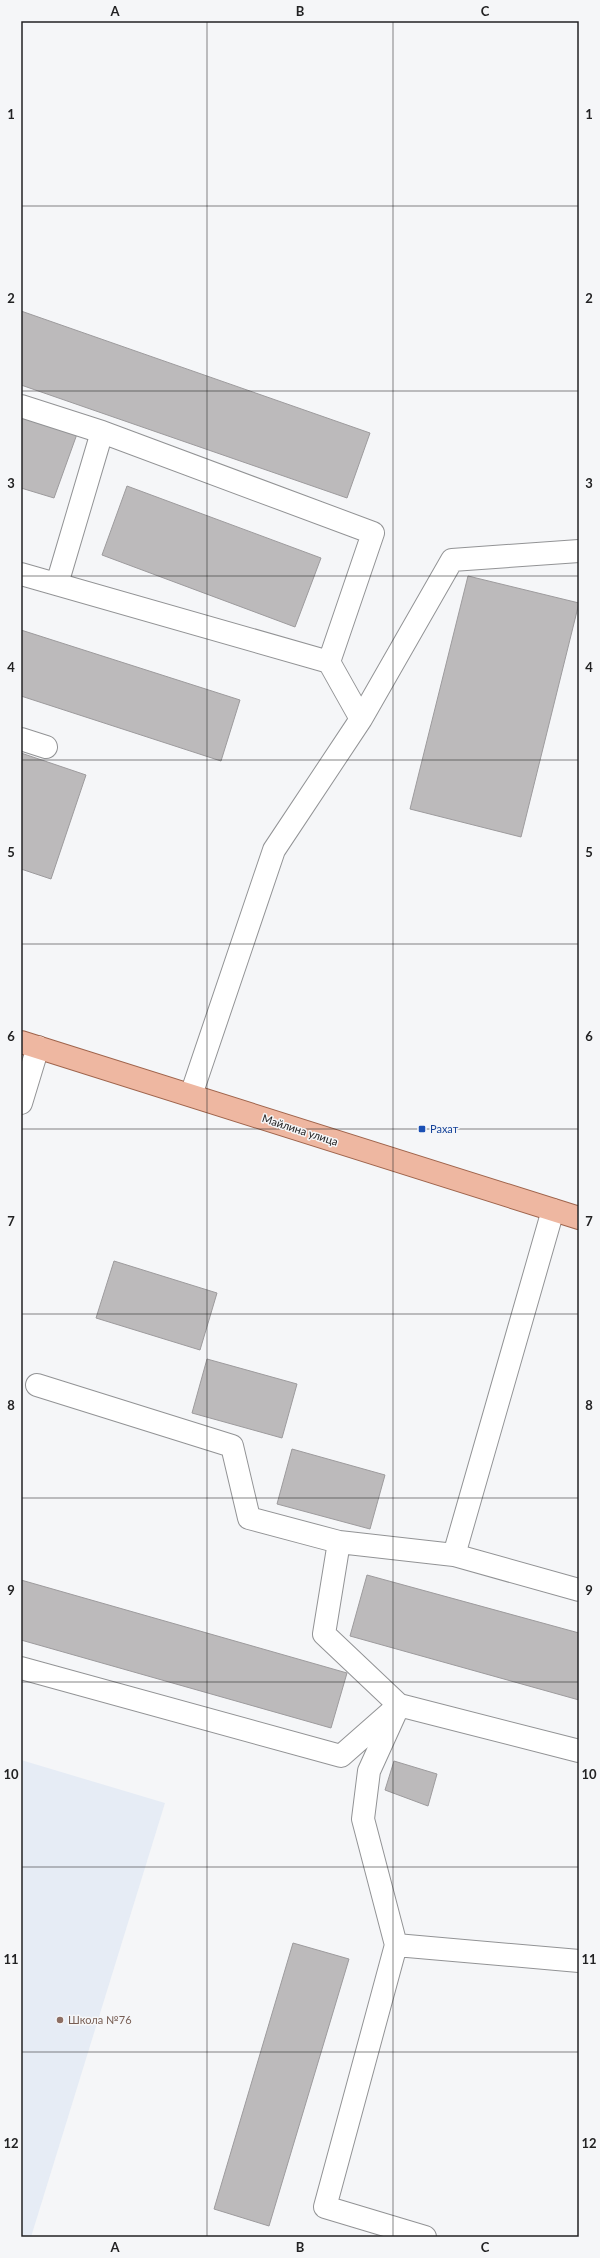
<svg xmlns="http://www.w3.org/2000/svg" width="600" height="2258" viewBox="0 0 600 2258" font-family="Lato,sans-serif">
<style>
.built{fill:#e6ecf5}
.building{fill:#bcbabb;stroke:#9d9b9d}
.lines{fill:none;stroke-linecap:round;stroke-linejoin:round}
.minor-casing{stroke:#929395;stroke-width:24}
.major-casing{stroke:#9f644c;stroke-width:24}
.minor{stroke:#fff;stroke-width:22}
.major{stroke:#eeb7a1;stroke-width:22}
.grid{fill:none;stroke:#222223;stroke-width:1;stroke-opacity:0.55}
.transit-dot{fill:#1a4fb4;stroke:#f5f6f8;stroke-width:1.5}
.education-dot{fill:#8d6e63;stroke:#f5f6f8;stroke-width:1.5}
.labels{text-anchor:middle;stroke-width:3;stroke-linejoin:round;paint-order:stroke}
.transit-label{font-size:11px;fill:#164399;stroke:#f5f6f8;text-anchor:start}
.street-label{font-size:11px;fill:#222223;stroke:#f5f6f8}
.education-label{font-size:11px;fill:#785e54;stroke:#f5f6f8;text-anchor:start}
.neatline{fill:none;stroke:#222223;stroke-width:1.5}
.grid-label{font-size:13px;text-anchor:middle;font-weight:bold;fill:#222223}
</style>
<rect width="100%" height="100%" fill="#f5f6f8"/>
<path class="built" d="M21 1760 165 1803 31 2237H21Z"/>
<path class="building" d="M21 311 370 433 347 498 21 385Z
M21 416 77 434 54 498 21 488Z
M127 486 321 558 295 627 102 555Z
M468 576 579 603 521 837 410 809Z
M21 630 240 700 221 761 21 696Z
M21 753 86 775 51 879 21 869Z
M114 1261 217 1293 200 1350 96 1318Z
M207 1359 297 1384 282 1438 192 1413Z
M292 1449 385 1475 370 1529 277 1504Z
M367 1575 579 1633V1700L350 1636Z
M21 1580 347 1673 331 1728 21 1640Z
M394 1761 437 1774 428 1806 385 1790Z
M293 1943 349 1959 269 2226 214 2209Z"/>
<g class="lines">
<defs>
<path id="minor" d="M21 406 102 432 373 533 329 662
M21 574 329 662 361 719
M57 584 102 432
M21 739 46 747
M191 1095 274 850 361 719 452 560 579 551
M21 1103 38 1047
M553 1210 454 1555 579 1590
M37 1385 232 1446 249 1518 339 1542 454 1555
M339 1542 324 1634 399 1705 369 1771 363 1819 396 1945 325 2207 425 2237
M21 1668 341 1756 399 1705 579 1751
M396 1945 579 1961"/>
<path id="major" d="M21 1042 579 1218"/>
</defs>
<use href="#minor" class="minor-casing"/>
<use href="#major" class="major-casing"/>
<use href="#minor" class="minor"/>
<use href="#major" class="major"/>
</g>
<path class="grid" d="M207 21V2237M393 21V2237M21 206H579M21 391H579M21 576H579M21 760H579M21 944H579M21 1129H579M21 1314H579M21 1498H579M21 1682H579M21 1867H579M21 2052H579"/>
<rect class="transit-dot" x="418" y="1125" width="8" height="8" rx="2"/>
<circle class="education-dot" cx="60" cy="2020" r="4"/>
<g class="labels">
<g class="transit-label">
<text x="430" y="1133">Рахат</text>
</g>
<g class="street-label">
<text transform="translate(300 1130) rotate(18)" y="4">Майлина улица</text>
</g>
<g class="education-label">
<text x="68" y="2024">Школа №76</text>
</g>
</g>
<rect width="600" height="2258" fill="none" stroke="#f5f6f8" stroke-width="44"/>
<rect x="22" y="22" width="556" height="2214" class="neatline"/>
<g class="grid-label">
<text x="115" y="16">A</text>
<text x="300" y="16">B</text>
<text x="485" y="16">C</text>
<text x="11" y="119">1</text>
<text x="589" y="119">1</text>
<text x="11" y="303">2</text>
<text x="589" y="303">2</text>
<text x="11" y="488">3</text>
<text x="589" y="488">3</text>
<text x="11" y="672">4</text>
<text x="589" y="672">4</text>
<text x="11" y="857">5</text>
<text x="589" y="857">5</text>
<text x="11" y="1041">6</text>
<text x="589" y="1041">6</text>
<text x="11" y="1226">7</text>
<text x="589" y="1226">7</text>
<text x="11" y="1410">8</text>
<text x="589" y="1410">8</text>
<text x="11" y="1595">9</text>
<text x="589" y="1595">9</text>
<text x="11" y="1779">10</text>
<text x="589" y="1779">10</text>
<text x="11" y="1964">11</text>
<text x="589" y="1964">11</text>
<text x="11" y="2148">12</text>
<text x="589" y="2148">12</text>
<text x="115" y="2252">A</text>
<text x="300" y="2252">B</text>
<text x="485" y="2252">C</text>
</g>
</svg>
